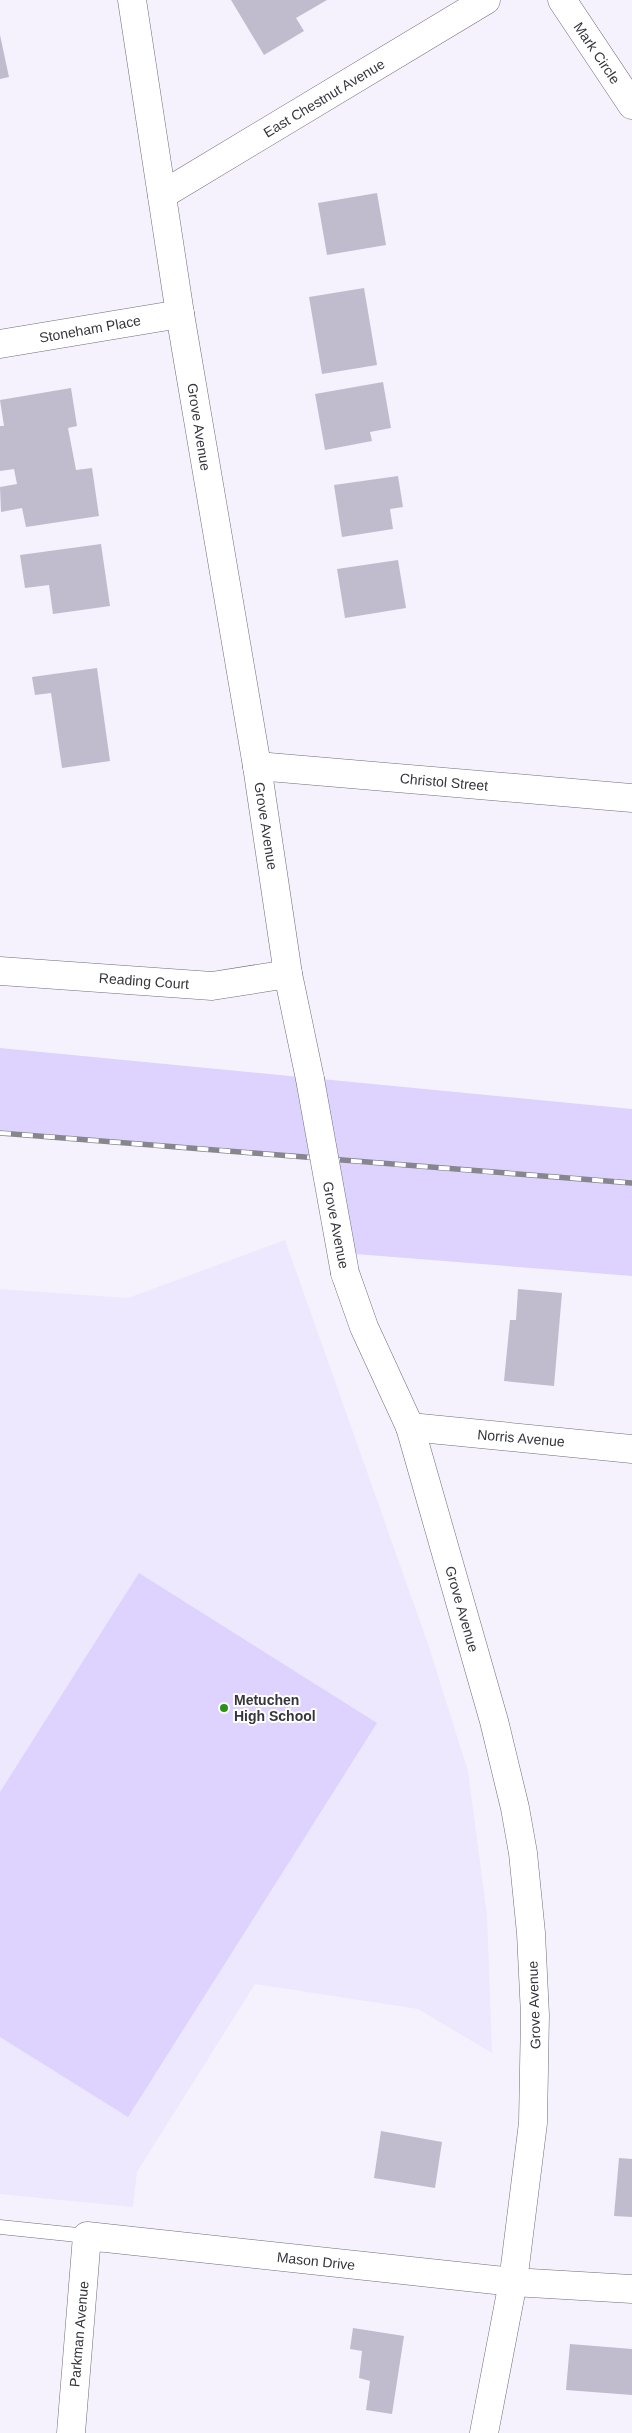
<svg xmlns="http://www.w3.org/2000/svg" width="632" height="2433" viewBox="0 0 632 2433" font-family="Helvetica,sans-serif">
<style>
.built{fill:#ede8fd}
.green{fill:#ded3fe}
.building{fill:#c0bcce}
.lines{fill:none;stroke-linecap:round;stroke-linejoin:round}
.lane-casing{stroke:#706c7c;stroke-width:15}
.street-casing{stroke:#706c7c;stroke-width:29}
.secondary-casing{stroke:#706c7c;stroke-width:29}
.lane{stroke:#fff;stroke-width:14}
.street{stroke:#fff;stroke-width:28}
.secondary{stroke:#fff;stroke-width:28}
.rail-casing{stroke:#87858e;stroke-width:5.5}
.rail{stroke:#fff;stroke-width:4;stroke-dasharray:11;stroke-linecap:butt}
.secondary-bridge-casing{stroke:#706c7c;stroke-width:29;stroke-linecap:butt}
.secondary-bridge{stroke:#fff;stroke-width:28}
.poi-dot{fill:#2b9216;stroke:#fff;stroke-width:2}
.labels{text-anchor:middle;stroke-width:4;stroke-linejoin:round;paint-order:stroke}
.street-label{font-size:14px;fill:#36353c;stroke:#fff}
.poi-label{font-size:14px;font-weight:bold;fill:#36353c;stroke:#fff;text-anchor:start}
</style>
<rect width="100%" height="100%" fill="#f5f2fd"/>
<path class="built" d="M285 1240 428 1644 468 1771 487 1915 492 2053 418 2009 255 1984 137 2172 133 2207 0 2194V1289L128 1298Z"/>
<path class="green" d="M0 1048 632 1109V1276L343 1253 322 1159 0 1130Z
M139 1573 377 1723 128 2117 0 2037V1792Z"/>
<path class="building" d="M231 0H327L296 18 304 31 264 55Z
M0 35 9 77 0 79Z
M377 193 386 245 327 255 318 203Z
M364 288 377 365 322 374 309 297Z
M383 382 391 428 370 432 372 441 325 450 315 394Z
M71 388 77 426 68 428 76 470 92 468 99 516 26 527 22 508 1 512 0 487 17 484 14 469 0 471V426H4L0 400Z
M398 476 403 507 390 509 393 529 342 537 334 485Z
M101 544 110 606 53 614 49 585 25 588 20 555Z
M398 560 406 608 345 618 337 569Z
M97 668 110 761 62 768 51 693 35 695 32 677Z
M518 1289 562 1293 554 1386 504 1381 510 1320H516Z
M381 2131 442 2142 435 2188 374 2178Z
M619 2158 632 2159V2217L614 2216Z
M353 2328 404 2336 392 2414 366 2410 370 2381 359 2378 362 2351 350 2349Z
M570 2344 632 2349V2395L566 2390Z"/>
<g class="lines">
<defs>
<path id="lane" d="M0 2227 87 2236"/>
<path id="street" d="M562 0 632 105
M162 195 486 0
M0 344 180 314
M257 766 632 798
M0 971 212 986 288 974
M410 1427 632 1449
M71 2433 87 2236 513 2282 632 2289"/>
<path id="secondary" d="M132 0 180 314 257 766 288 974 310 1079
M345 1273 364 1327 410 1427 494 1721 515 1808 523 1853 531 1933 535 2015 533 2123 513 2282 484 2433"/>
</defs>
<use href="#lane" class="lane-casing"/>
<use href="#street" class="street-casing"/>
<use href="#secondary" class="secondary-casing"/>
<use href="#lane" class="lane"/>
<use href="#street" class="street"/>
<use href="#secondary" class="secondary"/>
<defs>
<path id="rail" d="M0 1133 632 1183"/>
</defs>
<use href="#rail" class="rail-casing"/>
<use href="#rail" class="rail"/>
<defs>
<path id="secondary-bridge" d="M310 1079 345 1273"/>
</defs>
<use href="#secondary-bridge" class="secondary-bridge-casing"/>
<use href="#secondary-bridge" class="secondary-bridge"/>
</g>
<circle class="poi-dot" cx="224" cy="1708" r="5"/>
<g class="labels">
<g class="street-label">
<text transform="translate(597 53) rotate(56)" y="5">Mark Circle</text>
<text transform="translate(324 98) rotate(-31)" y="5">East Chestnut Avenue</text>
<text transform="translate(90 329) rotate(-10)" y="5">Stoneham Place</text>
<text transform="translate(199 427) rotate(81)" y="5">Grove Avenue</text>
<text transform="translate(444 782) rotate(5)" y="5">Christol Street</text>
<text transform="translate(266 826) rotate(81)" y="5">Grove Avenue</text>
<text transform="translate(144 981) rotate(4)" y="5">Reading Court</text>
<text transform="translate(336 1225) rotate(79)" y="5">Grove Avenue</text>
<text transform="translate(521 1438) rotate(5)" y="5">Norris Avenue</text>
<text transform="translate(462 1609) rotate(74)" y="5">Grove Avenue</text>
<text transform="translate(534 2005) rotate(-92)" y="5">Grove Avenue</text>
<text transform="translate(316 2261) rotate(6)" y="5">Mason Drive</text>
<text transform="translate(79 2334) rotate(-85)" y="5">Parkman Avenue</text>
</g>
<g class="poi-label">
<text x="234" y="1705">Metuchen<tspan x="234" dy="16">High School</tspan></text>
</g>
</g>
</svg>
